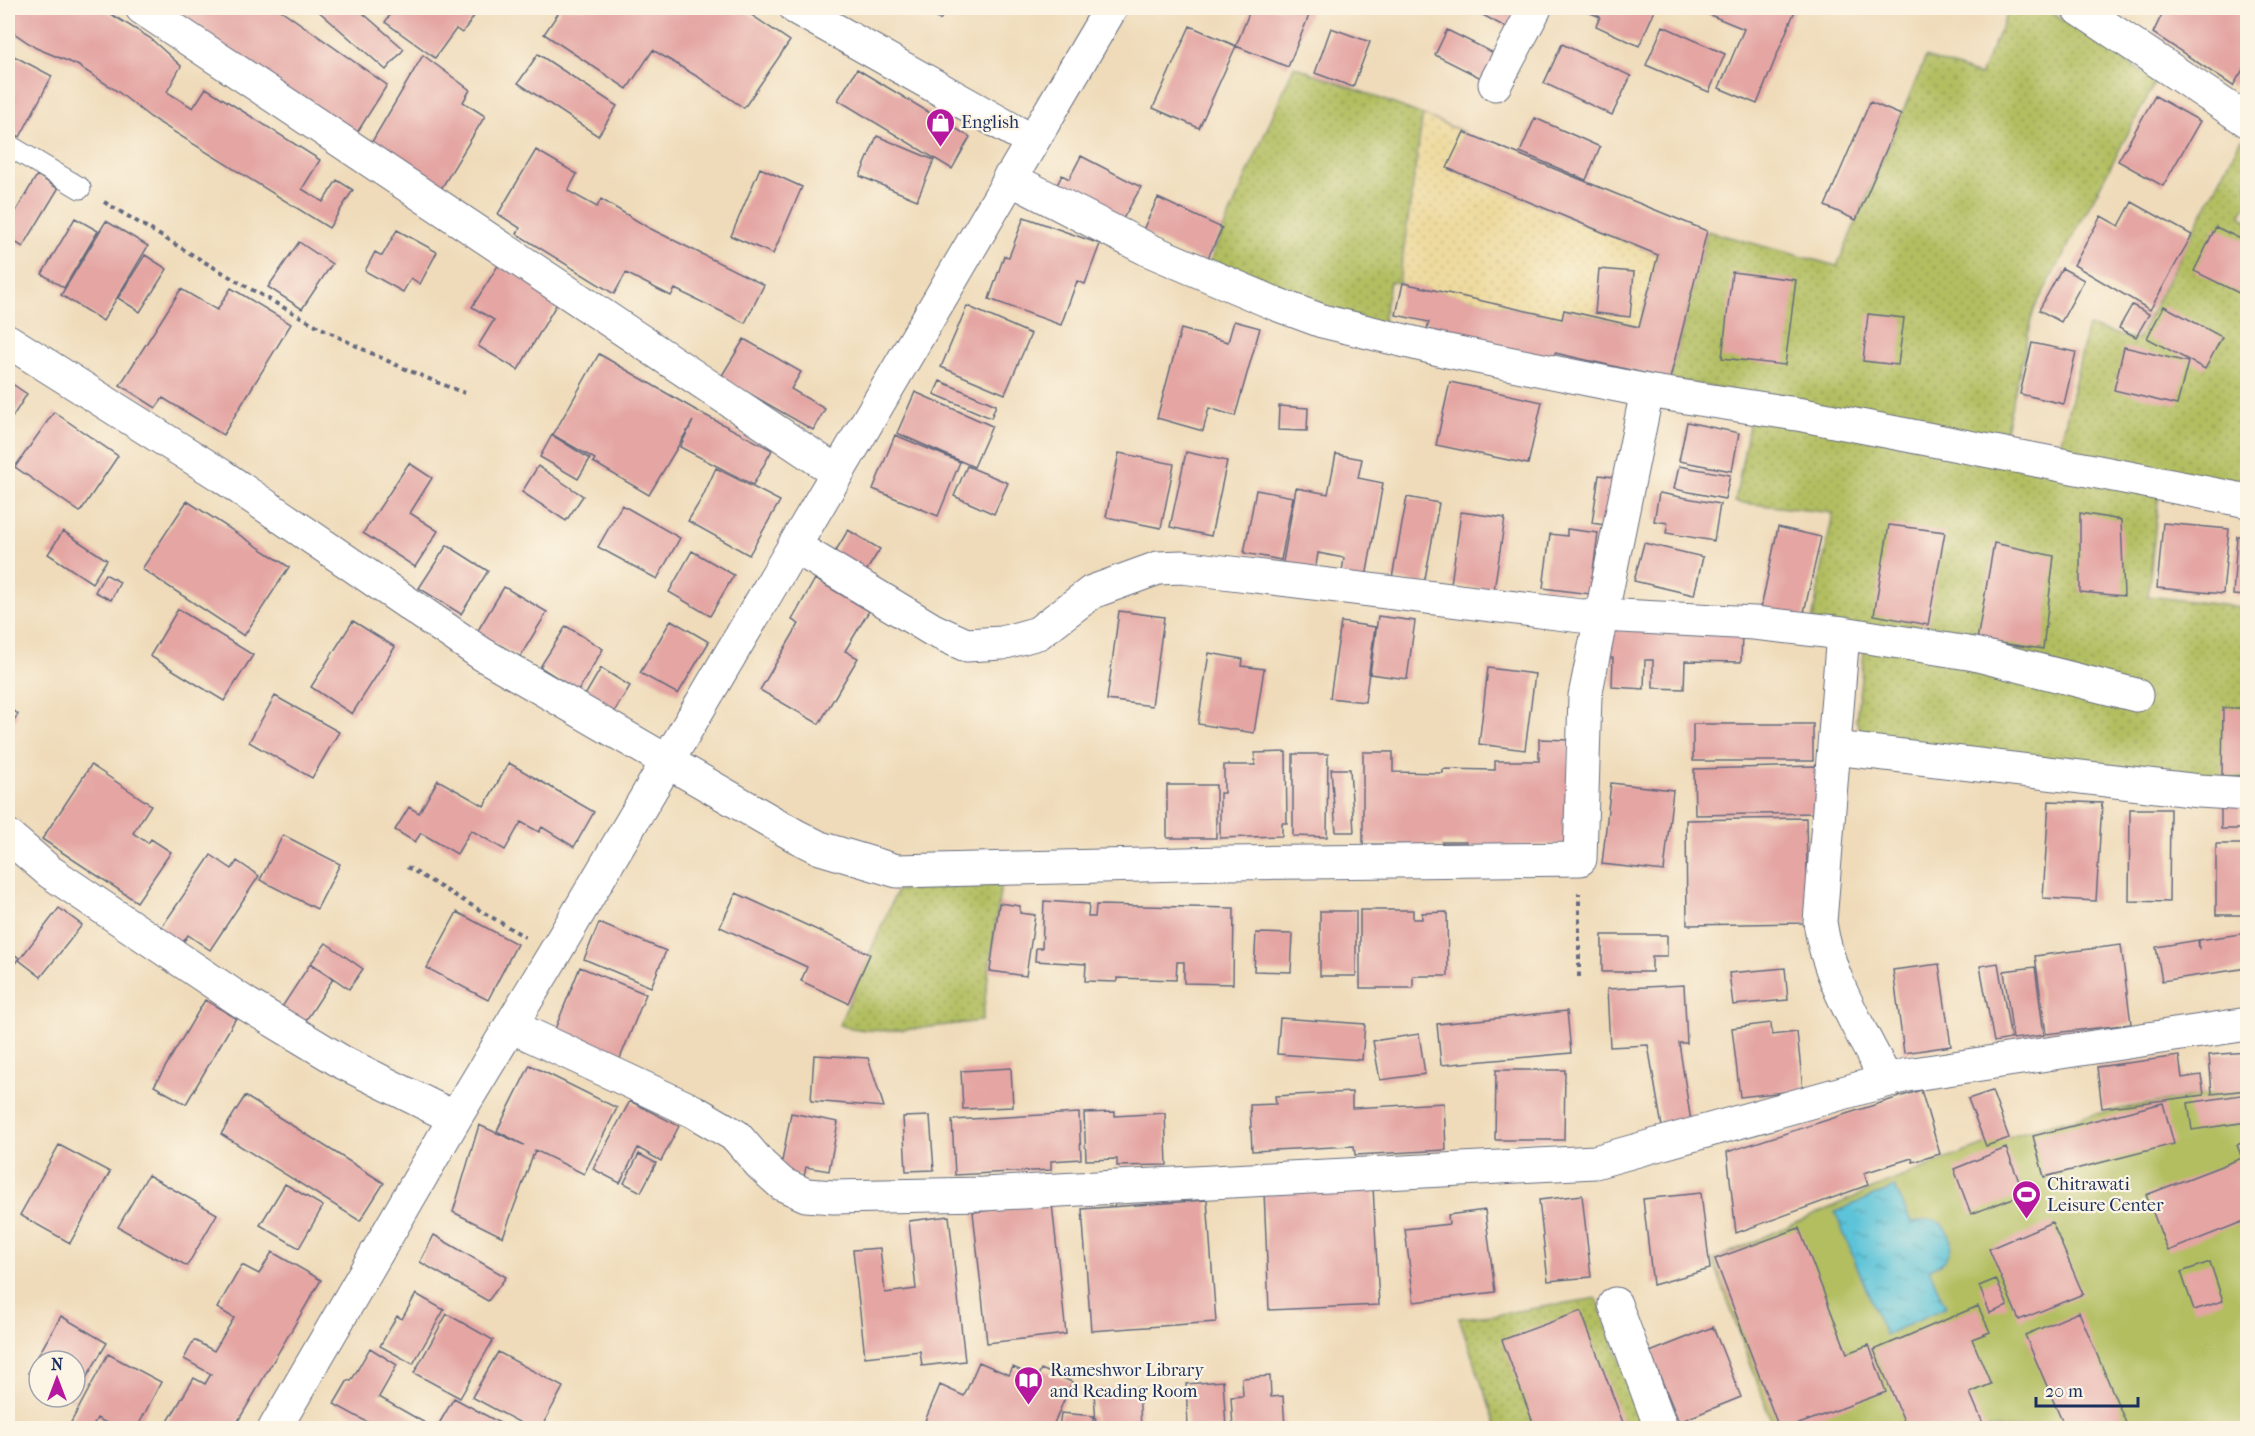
<svg xmlns="http://www.w3.org/2000/svg" width="2255" height="1436" viewBox="0 0 2255 1436" font-family="'IM FELL French Canon',serif">
<style>
.grass{fill:url(#grass-dots);stroke:#66765f;stroke-width:1.5}
.sand{fill:url(#sand-dots);stroke:#84847e;stroke-width:1.5}
.park{fill:#b2be60;stroke:#66765f;stroke-width:1.5}
.water{fill:url(#water-ripples);stroke:#3b799b;stroke-width:1.5}
.building{fill:#e4a5a3}
.lines{fill:none;stroke-linecap:round;stroke-linejoin:round}
.service-casing{stroke:#656b7e;stroke-width:23}
.minor-casing{stroke:#656b7e;stroke-width:35}
.path{stroke:#656b7e;stroke-width:4;stroke-dasharray:4.5 4.5;stroke-linecap:butt}
.service{stroke:#fff;stroke-width:21}
.minor{stroke:#fff;stroke-width:33}
.labels{text-anchor:middle;stroke-width:4.5;stroke-linejoin:round;paint-order:stroke}
.poi-label{font-size:18px;fill:#1b2f5e;stroke:#fcf5e5;text-anchor:start}
</style>
<defs>
<pattern id="grass-dots" width="8" height="8" patternUnits="userSpaceOnUse" patternTransform="scale(1.5)"><rect width="8" height="8" fill="#b2be60"/><path d="M2 2h.1M6 6h.1" fill="none" stroke="#909b52" stroke-width="1.8" stroke-linecap="round"/></pattern>
<pattern id="sand-dots" width="8" height="8" patternUnits="userSpaceOnUse" patternTransform="scale(1.5)"><rect width="8" height="8" fill="#eeda9e"/><path d="M2 2h.1M6 6h.1" fill="none" stroke="#ccbb8a" stroke-width="1.8" stroke-linecap="round"/></pattern>
<pattern id="water-ripples" width="26" height="14" patternUnits="userSpaceOnUse" patternTransform="scale(1.5)"><rect width="26" height="14" fill="#5bc3d8"/><path d="M2 4q2-2 4 0t4 0M15 11q2-2 4 0t4 0" fill="none" stroke="#4a9fb2"/></pattern>
</defs>
<rect width="100%" height="100%" fill="#fcf5e5"/>
<filter id="ink" filterUnits="userSpaceOnUse"><feTurbulence type="fractalNoise" baseFrequency=".0167" numOctaves="2"/><feDisplacementMap in="SourceGraphic" scale="12" xChannelSelector="R" yChannelSelector="G"/><feConvolveMatrix kernelMatrix="1 2 1 2 8 2 1 2 1" color-interpolation-filters="sRGB"/></filter>
<filter id="wash" filterUnits="userSpaceOnUse"><feTurbulence type="fractalNoise" baseFrequency=".008" numOctaves="4" result="noise"/><feDisplacementMap in="SourceGraphic" scale="24" xChannelSelector="R" yChannelSelector="G"/><feGaussianBlur stdDeviation="1.35" result="paint"/><feColorMatrix in="noise" values="0 0 0 0 0 0 0 0 0 0 0 0 0 0 0 0 0 1.4 0 .05"/><feComposite in="paint" operator="in"/></filter>
<g filter="url(#wash)">
<rect width="100%" height="100%" fill="#efdbba"/>
<path class="grass" d="M2010 8H2045L2156 81 2034 310 2003 443 1670 379 1707 231 1837 266 1926 57 1980 75Z
M1294 66 1423 115 1399 283 1390 282 1382 326 1208 265Z
M2241 139 2247 143V204L2240 216 2248 221V458L2240 491 2058 454 2088 326 2137 340Z
M1751 414 2159 493 2148 596 2247 608V780L1864 742 1856 720 1867 629 1812 621 1833 513 1735 502Z
M1001 884 982 1021C938 1025 881 1038 839 1025L897 890Z
M1597 1298 1644 1428H1497L1459 1318 1493 1315Z"/>
<path class="sand" d="M1423 115 1464 132 1448 168 1658 255 1639 327 1565 310 1562 319 1399 283Z"/>
<path class="park" d="M2247 1088V1428H1774L1713 1260C1814 1215 1915 1167 2020 1133 2094 1110 2171 1101 2247 1088Z"/>
<path class="water" d="M1895 1187 1912 1224C1918 1222 1924 1219 1931 1220 1950 1222 1957 1246 1945 1260 1942 1264 1934 1267 1929 1269L1946 1307 1885 1335 1835 1212Z"/>
<g id="blocks">
<path class="building" d="M8 8H101L150 38 181 66 167 92 193 108 206 88 320 160 302 189 323 202 337 180 353 190 329 228 150 117 117 91 77 65 36 48 8 29Z
M187 8H278L387 85 355 136 181 17Z
M315 8H357L404 49 386 70Z
M395 8H480L462 33 456 29 435 58 385 22Z
M562 8H741L790 41 744 108 698 77 653 50 627 89 544 34Z
M917 8H947L940 20Z
M1251 8H1312L1288 67 1236 46Z
M1470 8H1532L1518 34Z
M1579 8H1649L1655 10 1639 46 1596 26 1600 17Z
M1693 8H1796L1757 104 1719 88 1744 29Z
M2165 8H2247V63L2233 86 2153 33Z
M1190 26 1236 46 1199 128 1153 108Z
M1663 26 1725 54 1709 92 1646 65Z
M1331 28 1370 42 1353 87 1315 73Z
M1447 30 1506 59 1493 84 1435 55Z
M1562 44 1631 76 1612 115 1544 83Z
M8 53 52 76 20 137 8 130Z
M538 54 617 106 598 136 518 83Z
M423 55 470 90 463 102 485 116 441 189 370 145Z
M857 69 970 137 952 169 838 100Z
M2155 96 2200 121 2163 186 2118 161Z
M1870 102 1901 115 1856 220 1825 206Z
M1535 118 1600 147 1586 180 1520 152Z
M1464 132 1707 231 1670 379 1555 353 1553 361 1426 332 1429 322 1396 315 1403 283 1562 319 1564 310 1639 327 1658 255 1447 168Z
M877 136 934 160 917 200 860 176Z
M536 150 577 174 568 191 597 207 601 199 649 228 764 285 745 323 675 289 671 296 626 273 614 294 517 234 520 228 498 214Z
M1081 156 1141 187 1120 224 1055 189 1062 175 1069 179Z
M760 168 802 187 773 254 731 236Z
M37 175 58 189 23 247 8 238V225Z
M1158 198 1222 228 1206 262 1142 232Z
M2132 202 2192 235 2150 310 2074 265 2101 216 2119 226Z
M1024 217 1100 244 1085 284 1077 281 1061 325 989 299 1004 256 1009 257Z
M75 218 98 231 64 288 42 274Z
M106 221 148 246 103 321 61 295Z
M2216 227 2247 242V297L2194 271Z
M397 230 437 252 420 284 411 278 403 292 365 271 375 252 382 256Z
M299 242 332 264 302 309 268 287Z
M145 255 167 269 140 312 118 298Z
M499 264 559 300 518 370 478 346 494 320 472 307Z
M2062 268 2084 280 2061 322 2039 310Z
M1599 269 1634 272 1630 317 1595 313Z
M1732 272 1796 280 1785 365 1722 358Z
M231 288 291 324 223 435 163 398 156 408 120 385 181 289 217 310Z
M2132 305 2149 314 2136 337 2119 328Z
M967 306 1031 334 1005 394 941 367Z
M2164 306 2222 337 2205 369 2147 338Z
M1868 314 1904 318 1898 365 1863 361Z
M1234 321 1260 328 1235 416 1209 408 1203 431 1157 418 1181 329 1228 342Z
M744 339 801 372 791 389 825 409 813 430 721 377Z
M2032 343 2076 352 2064 404 2020 394Z
M2124 347 2188 362 2177 405 2114 390Z
M599 354 699 412 772 450 753 485 680 447 693 421 649 495 593 462 595 459 553 435Z
M8 381 27 394 8 424Z
M940 381 996 405 991 418 934 394Z
M1450 382 1542 402 1528 464 1436 445Z
M915 392 992 426 974 467 897 433Z
M1279 406 1308 408 1307 431 1278 430Z
M54 412 118 456 80 512 15 467Z
M1687 422 1739 433 1732 471 1679 461Z
M552 435 590 459 578 479 540 457Z
M895 435 960 462 938 516 873 489Z
M1186 452 1227 461 1211 536 1170 527Z
M1119 453 1174 464 1161 528 1106 517Z
M1336 454 1362 459 1358 478 1383 483 1365 583 1341 578 1344 558 1318 553 1314 578 1281 573 1296 488 1328 494Z
M409 463 432 478 410 513 438 531 415 567 363 533Z
M538 466 583 496 566 521 522 492Z
M967 466 1008 483 994 514 954 496Z
M1679 466 1730 475 1725 499 1674 489Z
M716 468 780 501 749 555 688 521 702 498Z
M1599 475 1619 478 1611 526 1592 523Z
M1256 490 1293 497 1281 560 1244 553Z
M1659 493 1720 504 1714 541 1666 533 1668 523 1654 521Z
M1407 497 1439 503 1424 584 1392 578Z
M187 501 289 567 244 636 142 569Z
M622 505 680 538 657 579 598 547Z
M1461 512 1505 518 1494 590 1451 584Z
M2080 513 2121 520 2124 596 2080 592Z
M2163 523 2229 529 2223 594 2157 588Z
M1889 525 1945 532 1928 625 1874 615Z
M1778 527 1821 537 1803 617 1761 608Z
M1567 529 1598 533 1590 594 1543 588 1550 534 1567 536Z
M848 530 880 549 862 578 831 559Z
M63 531 107 560 92 583 48 554Z
M2237 536H2247V596L2233 595Z
M1644 543 1703 557 1694 595 1634 581Z
M1994 543 2054 556 2043 649 1977 640Z
M447 545 488 571 461 614 419 588Z
M692 551 734 575 710 616 669 592Z
M105 574 120 582 111 600 95 592Z
M815 579 869 611 845 651 858 658 819 724 760 690 799 624 792 620Z
M504 587 547 612 520 657 477 632Z
M178 609 253 655 224 701 150 656Z
M1119 611 1164 617 1152 706 1107 700Z
M1378 616 1415 621 1407 679 1370 674Z
M671 620 709 642 678 694 640 673Z
M353 621 395 647 352 714 311 687Z
M1341 622 1375 627 1365 702 1330 698Z
M566 626 603 649 578 691 540 667Z
M1605 630 1742 634 1741 662 1685 661 1684 689 1653 688V660H1645L1644 689 1612 687 1613 658H1605Z
M1209 653 1243 659 1242 666 1264 669 1254 733 1198 724Z
M601 668 630 686 608 722 580 704Z
M1488 668 1535 674 1525 750 1479 744Z
M275 696 339 732 312 778 249 742Z
M8 707 18 714 8 730Z
M2223 708H2247V776H2222Z
M1693 724H1813V761H1693Z
M1539 739 1569 740 1568 844 1466 848V842H1442V845L1363 844V752H1393V772L1443 773V769L1495 770V761H1539Z
M1286 752 1287 823H1282V836L1220 838V793H1224V765H1255V753Z
M1293 754H1328L1327 837 1293 836Z
M509 763 594 812 574 847 542 827 539 832 521 822 505 850 471 830 457 854 421 833 415 842 395 830 409 807 419 813 438 780 484 806Z
M91 765 151 805 133 833 148 843 151 839 171 852 137 902 42 839Z
M1817 766 1818 813 1695 815 1694 769Z
M1331 769H1350L1354 832H1336Z
M1611 783 1673 790 1664 871 1602 864Z
M1167 785H1216V838H1167Z
M2049 801 2102 803 2096 901 2043 898Z
M2221 805H2240V829H2221Z
M2130 809H2170L2169 902 2129 901Z
M1806 818 1808 923 1687 925 1686 820Z
M283 835 340 864 317 909 260 880Z
M2216 844H2247V915H2216Z
M211 855 232 869 237 861 259 876 210 950 188 935 181 945 159 931Z
M736 893 870 954 848 1003 801 981 807 967 720 927Z
M1044 901 1089 904 1088 917H1095L1096 905 1234 908 1233 984 1184 983V962H1177L1176 980 1117 978V982L1085 981 1086 964 1035 961 1036 948H1042Z
M999 903 1020 906V913L1035 915 1026 976 990 971Z
M59 908 82 925 41 977 19 960Z
M1360 910H1413V919H1422V913L1447 912 1448 976H1413V988H1360Z
M1320 911H1356V976H1320Z
M457 912 517 944 488 1000 427 968Z
M599 923 666 951 651 987 584 959Z
M1256 933 1293 934 1291 972 1254 971Z
M2247 933V968L2162 981 2156 947 2198 940 2199 950V940Z
M1602 935H1667V956H1652V972H1602Z
M326 943 363 969 349 989 311 963Z
M2121 945 2131 1024 2046 1034 2035 956Z
M8 950 19 958 8 974Z
M1998 963 2011 1039 1994 1042 1980 966Z
M310 964 333 979 303 1025 280 1010Z
M1939 964 1951 1046 1904 1053 1893 970Z
M580 967 646 994 619 1061 553 1034Z
M2035 967 2044 1035 2013 1039 2004 971Z
M1785 968 1788 1000 1733 1005 1729 973Z
M1684 985 1687 1043H1679L1691 1122 1662 1127 1648 1045 1610 1047 1607 989Z
M205 1000 236 1018 186 1104 154 1086Z
M1567 1011 1571 1053 1441 1065 1437 1024Z
M1280 1018 1365 1024 1362 1060 1277 1054Z
M1771 1023 1772 1035 1797 1032 1803 1090 1740 1097 1732 1028Z
M1419 1034 1425 1074 1380 1080 1373 1041Z
M2247 1052V1090L2212 1094 2209 1055Z
M814 1055 868 1058 884 1107 811 1101Z
M2179 1056 2182 1078 2201 1075 2204 1095 2102 1108 2097 1067Z
M530 1065 617 1108 584 1174 535 1150 503 1237 453 1212 479 1125 524 1145 497 1131Z
M1011 1068 1013 1107 963 1109 961 1071Z
M1496 1070H1565L1564 1140H1495Z
M1921 1090 1940 1154 1913 1162 1912 1158 1864 1173 1868 1185 1736 1233 1727 1152Z
M1992 1091 2009 1138 1986 1146 1968 1099Z
M1352 1092V1108L1444 1103 1446 1150 1355 1155 1354 1146 1252 1151 1250 1105 1276 1104 1275 1096Z
M2247 1094V1122L2192 1130 2188 1103Z
M245 1096 384 1183 360 1221 221 1134Z
M630 1101 679 1126 661 1161 638 1148 620 1183 593 1169Z
M2163 1103 2174 1144 2044 1177 2033 1136Z
M1115 1112V1116L1165 1113 1167 1165 1117 1166V1159L1086 1160 1084 1113Z
M791 1113 838 1122 829 1171 806 1167 804 1177 780 1172Z
M1079 1113 1081 1159 1051 1161V1170L955 1175 952 1120Z
M930 1116 934 1170 906 1171 903 1117Z
M2247 1140V1220L2168 1251 2146 1195 2242 1158 2237 1145Z
M59 1145 110 1172 70 1243 20 1215Z
M2006 1148 2024 1194 1971 1214 1954 1169Z
M639 1154 656 1163 641 1192 624 1183Z
M148 1175 217 1214 187 1266 118 1227Z
M285 1184 323 1206 299 1248 260 1225Z
M1373 1186 1379 1305 1269 1310 1264 1191Z
M1701 1193 1710 1269 1653 1285 1643 1199Z
M1582 1195 1591 1277 1548 1281 1539 1200Z
M1207 1200 1216 1322 1091 1331 1082 1209Z
M1052 1204 1066 1334 987 1343 973 1212Z
M1485 1210 1495 1292 1414 1302 1405 1229 1449 1224 1448 1215Z
M949 1216 965 1361 922 1366 920 1351 865 1357 853 1250 880 1248 885 1293 916 1289 909 1221Z
M2052 1222 2083 1294 2019 1320 1989 1249Z
M1799 1228 1847 1353 1869 1345 1886 1392 1788 1428H1779L1715 1259Z
M434 1235 506 1277 488 1301 420 1262Z
M272 1252 321 1280 234 1428H164L194 1378 205 1384 211 1374 184 1359 194 1340 214 1351 234 1318 217 1308 242 1265 259 1274Z
M2210 1262 2223 1301 2194 1310 2181 1272Z
M1996 1279 2008 1306 1990 1313 1979 1286Z
M416 1294 444 1310 413 1364 380 1346 397 1316 402 1319Z
M1978 1306 1990 1332 1972 1339 1991 1384 1970 1393 1985 1428H1907L1874 1350Z
M1581 1311 1625 1428H1535L1502 1340Z
M2079 1312 2126 1423 2114 1428H2065L2025 1335Z
M447 1314 493 1340 460 1398 414 1373Z
M61 1316 107 1343 73 1400 68 1397H75V1361H39V1380L28 1373Z
M1713 1327 1741 1397 1679 1422 1650 1352Z
M370 1348 397 1365 379 1397 434 1428H378L334 1404 348 1380 351 1381Z
M498 1352 563 1387 541 1428H530L472 1397Z
M108 1354 161 1382 137 1428H116L97 1418 92 1428H68Z
M979 1362 1009 1375 1013 1367 1037 1378 1041 1369 1072 1382 1052 1428H922L940 1385 964 1396Z
M1270 1376 1271 1397 1283 1396 1285 1428H1233L1231 1397 1243 1396 1242 1378Z
M1223 1381 1226 1428H1188L1186 1384Z
M1139 1387 1141 1428H1096L1094 1389Z
M454 1398 509 1428H439L437 1427Z
M1061 1413 1094 1416 1092 1428H1059Z"/>
</g>
</g>
<g filter="url(#ink)">
<use href="#blocks" fill-opacity="0" stroke="#656b7e" stroke-width="1.5"/>
<g class="lines">
<defs>
<path id="service" d="M8 145 80 188"/>
<path id="minor" d="M142 8 837 472
M796 8 1032 141
M2078 8 2248 121
M1495 84 1535 8
M1009 178 1149 250 1276 304 1322 321 1443 350 1647 391 1803 415 2248 501
M8 341 222 476 482 654 796 836 820 848 897 871 1224 863 1580 859 1585 696 1647 391
M794 546 933 630 966 645 1002 643 1038 633 1092 592 1158 568 1182 567 1581 616 1602 615 1754 623 1843 633 1974 654 2136 695
M1843 633 1820 922C1828 979 1861 1030 1886 1080
M1835 748 2199 791 2248 794
M8 836 50 872 243 1002 342 1062 455 1118
M511 1026 693 1111 736 1136 761 1165 782 1184 806 1195 834 1197 983 1194 1595 1162 1907 1075 2248 1024
M1615 1304 1661 1428
M275 1428 455 1118 554 954 1111 8"/>
</defs>
<use href="#service" class="service-casing"/>
<use href="#minor" class="minor-casing"/>
<path class="path" d="M104 202C221 271 337 346 465 393
M407 867 525 937
M1579 977V893"/>
<use href="#service" class="service"/>
<use href="#minor" class="minor"/>
</g>
</g>
<defs>
<symbol id="shop-pin" viewBox="-11 -11 22 30"><path d="M0 17L-7.5 6A9.5 9.5 0 1 1 7.5 6Z" fill="#b5179e" stroke="#fcf5e5"/><path d="M-5-2.5h2.3a2.7 3.5 0 0 1 5.4 0H5L5.5 6h-11ZM-1.5-2.5h3a1.5 2.3 0 0 0-3 0Z" fill="#fff"/></symbol>
<symbol id="stadium-pin" viewBox="-11 -11 22 30"><path d="M0 17L-7.5 6A9.5 9.5 0 1 1 7.5 6Z" fill="#b5179e" stroke="#fcf5e5"/><path d="M0-5a6.5 5 0 1 0 0 10a6.5 5 0 1 0 0-10ZM-3.5-1.8h7v3.6h-7Z" fill="#fff"/></symbol>
<symbol id="library-pin" viewBox="-11 -11 22 30"><path d="M0 17L-7.5 6A9.5 9.5 0 1 1 7.5 6Z" fill="#b5179e" stroke="#fcf5e5"/><path d="M-6-4Q-3-5.5-.7-3.5V5Q-3 3-6 4ZM6-4Q3-5.5 .7-3.5V5Q3 3 6 4Z" fill="#fff"/></symbol>
</defs>
<g fill-rule="evenodd">
<use href="#shop-pin" x="924" y="106" width="33" height="45"/>
<use href="#stadium-pin" x="2010" y="1178" width="33" height="45"/>
<use href="#library-pin" x="1012" y="1364" width="33" height="45"/>
</g>
<g class="labels">
<g class="poi-label">
<text x="961" y="128">English</text>
<text x="2047" y="1190">Chitrawati<tspan x="2047" dy="21">Leisure Center</tspan></text>
<text x="1050" y="1376">Rameshwor Library<tspan x="1050" dy="21">and Reading Room</tspan></text>
</g>
</g>
<rect width="2255" height="1436" fill="none" stroke="#fcf5e5" stroke-width="30"/>
<g transform="translate(57 1379)"><circle r="28" fill="#fcf5e5" stroke="#a2a6af" stroke-width="1.5"/>
<path d="M0-4.5L10 22L0 15L-10 22Z" fill="#b5179e"/>
<text y="-9" font-size="16" font-weight="bold" text-anchor="middle" fill="#1b2f5e">N</text>
</g>
<path d="M2036 1397v9h102v-9" fill="none" stroke="#1b2f5e" stroke-width="3"/>
<text x="2045" y="1397" font-size="18" fill="#1b2f5e" stroke="#fcf5e5" stroke-width="4.5" paint-order="stroke">20 m</text>
</svg>
